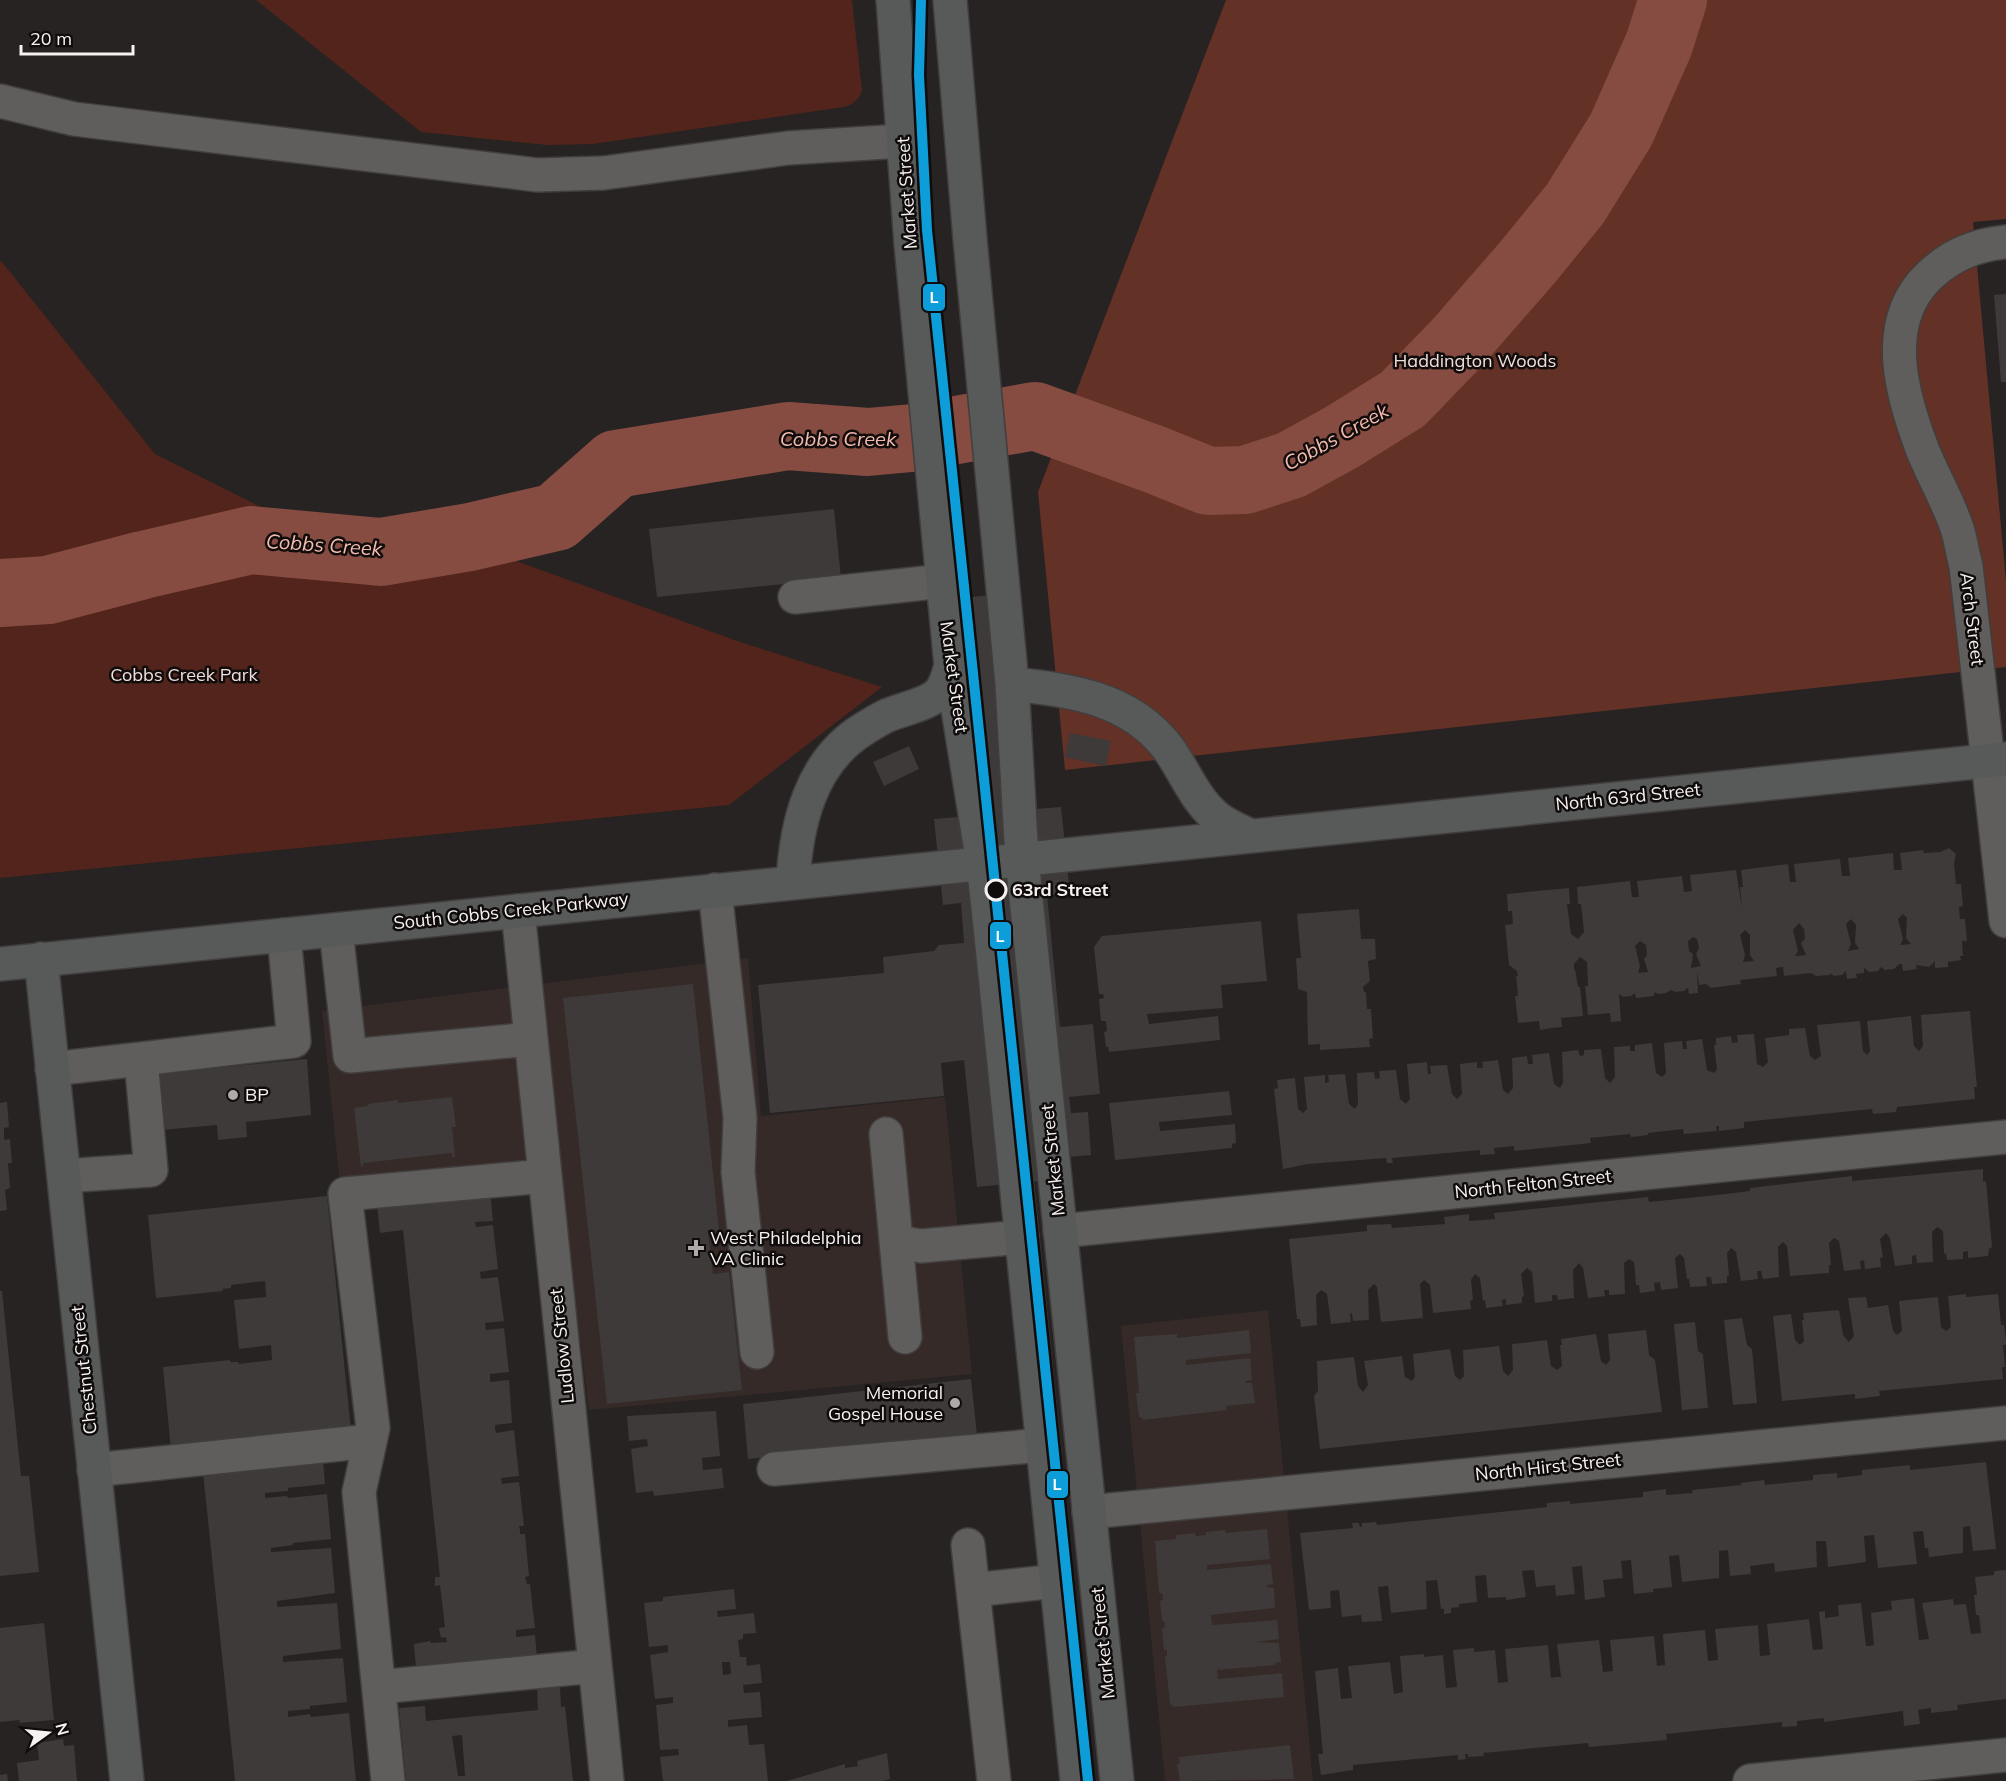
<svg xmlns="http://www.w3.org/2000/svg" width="2006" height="1781" viewBox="0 0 2006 1781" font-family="Mulish,sans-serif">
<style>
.built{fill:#352a27}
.green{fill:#53241b}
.forest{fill:#643127}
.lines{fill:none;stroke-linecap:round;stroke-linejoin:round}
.river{stroke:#864c41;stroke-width:68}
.building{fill:#3d3a39;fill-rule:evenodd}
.minor-casing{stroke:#413e3d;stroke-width:36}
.major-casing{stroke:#413e3d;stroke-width:36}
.minor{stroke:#605e5d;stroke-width:33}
.major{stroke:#585a5a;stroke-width:33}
.metro-1-casing{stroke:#0f0c0b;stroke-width:15}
.metro-1{stroke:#0d9eda;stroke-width:10}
.stop-dot{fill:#0f0c0b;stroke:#f7f2f1;stroke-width:3}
.poi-dot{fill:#aeaaa9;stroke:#0f0c0b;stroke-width:2}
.labels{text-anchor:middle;stroke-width:5;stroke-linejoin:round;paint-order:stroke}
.street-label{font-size:18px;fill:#f7f2f1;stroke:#0f0c0b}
.park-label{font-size:18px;fill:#f2deda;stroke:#0f0c0b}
.stop-label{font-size:18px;font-weight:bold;fill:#f7f2f1;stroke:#0f0c0b;text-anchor:start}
.poi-label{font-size:18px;fill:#f7f2f1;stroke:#0f0c0b;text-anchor:start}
.water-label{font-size:20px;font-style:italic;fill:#f6bbaf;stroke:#0f0c0b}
.line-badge{stroke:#0f0c0b;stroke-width:2}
.badge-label{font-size:16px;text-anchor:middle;font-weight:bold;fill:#fff}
</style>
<rect width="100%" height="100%" fill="#262322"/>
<path class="built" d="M748 958 761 1116 945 1097 972 1374 589 1410 558 1160 340 1184 322 1011Z
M1268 1310 1313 1781H1165L1121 1326Z"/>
<path class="green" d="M256 0H852L862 91C858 100 854 104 844 107L593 144 547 145 421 132Z
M0 261 2 262 155 454 305 529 447 536 740 642 882 687 729 805 0 878Z"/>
<path class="forest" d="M1226 0H2006V219L1973 222 2006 581V667L1065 770 1038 492Z"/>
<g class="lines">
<path class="river" d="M0 593 48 590 143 565 251 540 381 552 470 537 556 517 616 464 788 436 868 442 912 438 1035 416 1156 460 1208 481 1245 480 1291 465 1342 437 1403 399 1458 342 1527 263 1575 204 1621 130 1659 44 1673 0"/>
</g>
<path class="building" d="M2006 294V382H2001L1994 295Z
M834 509 841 578 657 597 649 529Z
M1015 593 1036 809 1061 807 1070 893 1047 895 1060 1027 1093 1024 1100 1094 1069 1097 1071 1113 1088 1112 1091 1155 1069 1157 1071 1178 977 1187 964 1060 941 1063 944 1096 770 1113 758 985 884 973 883 957 934 951 939 945 964 943 961 903 943 905 934 819 958 817 936 600Z
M1070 733 1111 741 1106 766 1065 757Z
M909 746 919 769 884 786 873 762Z
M1949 848 1956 854 1954 863 1956 884H1961L1963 906 1959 907 1960 919H1965L1967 941H1962L1963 956H1960L1961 960 1948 962V967L1935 968V961L1929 967 1916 965 1917 969 1903 971 1902 964H1899L1894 969 1885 970 1881 967 1878 971 1869 972 1864 968V973L1856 974 1857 978 1847 979 1846 971 1842 975 1834 976 1830 973V975L1816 976 1811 973 1784 976 1783 967 1776 968 1777 976 1740 980 1741 984 1711 988 1706 984 1699 985 1697 972 1698 993 1689 994 1688 988 1684 991 1675 992 1671 990 1666 993 1658 994 1654 992V996L1636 998 1635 993 1631 996 1623 997 1619 994 1621 1021 1611 1022 1610 1013 1588 1015 1585 986H1588L1587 962 1580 957 1574 964V970L1575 969 1578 987H1580L1583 1016 1561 1018 1562 1027 1552 1028 1540 1030 1539 1021 1518 1023 1515 996H1518L1516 976H1518L1517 971 1509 965 1505 925 1513 924 1512 911H1508L1507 894 1569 888 1570 904H1567L1571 934 1578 939 1584 932 1581 904H1578L1577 887 1630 881 1632 897H1639L1637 881 1682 876 1684 892 1692 891 1690 875 1736 870 1742 909 1740 887H1743L1741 870 1788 864 1790 882H1796L1794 864 1840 859 1842 876H1850L1848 858 1893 853 1894 870H1902L1900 853 1923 850 1924 853 1940 852ZM1903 914 1907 918 1906 938 1911 944 1900 945 1903 939 1898 919ZM1851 919 1856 925 1855 943 1859 949 1848 951 1851 944 1846 924ZM1799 923 1804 929 1805 939 1801 943 1806 955 1795 956 1798 951 1793 930ZM1745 930 1750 935V955L1754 961 1743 962 1745 955 1740 935ZM1693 937 1697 939 1699 948 1696 954 1701 966 1691 968 1693 954 1689 951 1688 941ZM1640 941 1646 945 1647 955 1644 959 1648 972 1638 973 1640 966 1635 946Z
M1359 909 1361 939H1375L1376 959 1368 961 1370 981 1363 987 1364 992H1366L1367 1009H1371L1373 1038 1369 1039 1370 1047 1320 1050V1044L1308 1045 1307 992 1298 989 1296 958H1301L1297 914Z
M1261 921 1267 981 1221 985 1223 1008 1147 1014 1149 1024 1218 1016 1220 1040 1109 1052 1108 1047H1106L1104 1032 1107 1031 1106 1021H1101L1099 999 1104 998 1103 994H1099L1094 947 1102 936Z
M693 984 719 1230 708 1232 713 1274 729 1272 742 1390 607 1404 563 998Z
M1970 1011 1977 1087H1974L1975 1099 1897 1107 1896 1112 1873 1114 1872 1109 1744 1122V1128L1719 1131V1126H1716L1717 1131 1684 1134 1683 1129 1648 1133V1135L1641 1136 1631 1137 1630 1134 1590 1138 1591 1143 1514 1151V1146L1494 1148 1495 1154 1480 1155V1150L1392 1158 1393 1163H1387L1386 1158 1308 1164 1283 1169 1274 1089 1278 1088 1277 1080 1295 1078 1298 1109 1303 1113 1307 1109 1304 1077 1325 1075V1083L1329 1082 1328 1075 1345 1074 1349 1104 1355 1109 1358 1104 1357 1073 1374 1072 1375 1079 1380 1078 1379 1071 1396 1070 1400 1099 1406 1104 1410 1099 1407 1064 1427 1062 1428 1074H1431L1430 1066 1447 1065 1452 1094 1457 1099 1462 1094 1460 1064 1477 1062V1068H1483L1482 1062 1498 1060 1503 1090 1508 1094 1513 1088 1512 1058 1527 1056 1528 1064H1533L1532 1055 1549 1053 1554 1084 1560 1088 1563 1083 1562 1052 1578 1050 1580 1056 1584 1055V1050L1601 1049 1605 1078 1610 1083 1615 1077 1614 1047 1630 1046V1051H1635V1045L1652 1043 1656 1073 1662 1077 1666 1073 1664 1043 1682 1041 1683 1049H1687L1686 1041 1702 1039 1707 1070 1714 1073 1717 1069 1714 1045H1716V1038L1731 1036 1732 1043 1738 1042 1737 1035 1754 1034 1757 1064 1763 1067 1768 1062 1765 1038 1789 1035V1029L1805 1028 1810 1056 1815 1060 1821 1056 1817 1025 1860 1021 1863 1051 1867 1055 1870 1051 1867 1021 1911 1016 1914 1046 1919 1051 1923 1046 1921 1015Z
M307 1059 311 1115 246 1122 247 1137 218 1140 217 1125 150 1131 145 1075Z
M1229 1091 1232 1115 1159 1122 1160 1131 1235 1124 1236 1143 1232 1144V1148L1115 1160 1109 1103Z
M452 1097 456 1127H452L455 1157H452V1153L363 1163V1166L361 1167 354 1108 368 1106V1104L398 1100V1103Z
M7 1102 9 1127 4 1128V1140L10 1139 12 1163H8L10 1188 5 1190 7 1210 0 1211V1103Z
M1983 1169V1182L1986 1181 1992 1247 1989 1249 1988 1256 1968 1258V1251L1963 1252V1259L1947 1260 1946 1253 1944 1254 1943 1231 1937 1227 1932 1232 1933 1262 1917 1263 1916 1255 1912 1256V1264L1895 1266 1890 1238 1886 1233 1880 1239 1883 1257 1880 1258 1881 1267 1865 1269 1864 1260 1860 1261 1861 1269 1844 1271 1839 1241 1834 1238 1829 1243 1831 1265H1829V1273L1790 1276 1787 1246 1783 1242 1778 1247 1779 1277 1763 1279 1761 1271H1757L1758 1279 1741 1281 1736 1252 1731 1248 1727 1253 1729 1276H1727V1283L1712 1284 1711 1277H1706L1707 1286 1690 1287 1689 1279H1687L1684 1258 1680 1254 1675 1258 1678 1288 1661 1290 1660 1282 1654 1283 1655 1291 1640 1293 1639 1285H1636L1634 1262 1629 1259 1624 1263 1625 1294 1609 1295V1290H1604L1605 1296 1588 1298 1583 1268 1579 1263 1573 1270 1574 1298 1558 1300 1557 1295H1552V1301L1535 1303 1532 1272 1527 1268 1521 1274 1524 1296 1522 1297V1303L1506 1305V1299L1502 1300 1503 1306 1486 1308 1485 1300 1483 1301 1480 1278 1475 1274 1471 1280 1473 1300 1470 1301 1471 1309 1433 1313 1430 1285 1424 1280 1420 1284 1423 1318 1381 1322 1377 1287 1374 1284 1368 1290 1369 1320 1353 1321 1352 1313 1350 1314 1351 1322 1331 1324 1327 1294 1321 1290 1316 1295 1317 1325 1301 1327 1300 1319H1297L1289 1239 1367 1231V1225L1391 1224 1392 1228 1445 1224 1444 1217 1469 1214V1221L1495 1219 1494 1213 1648 1197 1649 1202 1726 1194 1750 1191V1188L1852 1176V1181Z
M490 1191 493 1221 475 1222 476 1227 493 1225 498 1269 480 1272 481 1279 498 1277 504 1321 485 1323 486 1330 504 1328 509 1372 490 1374V1382L509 1380 512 1423 495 1425V1428L496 1433 514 1430 519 1476 501 1478 502 1484 519 1482 524 1526H519L520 1530V1534H525L529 1576 525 1577 526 1581 527 1584H530L535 1628 516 1630V1637L535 1635 537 1658 416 1668 414 1644 430 1641 431 1643 447 1642 446 1637 441 1638 439 1628 445 1627 440 1585 435 1586V1577H440L403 1230 380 1233 377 1205Z
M327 1196 351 1430 171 1450 163 1367 230 1360V1362H238L239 1364 272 1360 271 1345 239 1349 234 1300 266 1297 265 1281 231 1285V1288L222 1289 223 1291 156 1298 148 1215Z
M0 1291H2L21 1476H29L39 1572 0 1576Z
M1966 1294V1297L1998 1294 2001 1325H2004L2006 1341V1345H2003L2005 1367H2002L2003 1379 1879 1391 1880 1396 1855 1399V1394L1782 1401 1773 1316 1791 1314 1795 1340 1800 1345 1804 1341 1802 1320H1804L1803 1313 1839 1310 1843 1335 1849 1342 1854 1336 1848 1298 1866 1297 1868 1308 1888 1305 1893 1331 1897 1335 1902 1331 1899 1301 1938 1297 1941 1327 1946 1331 1951 1327 1948 1296Z
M1742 1318 1747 1345 1752 1349 1757 1403 1733 1405 1724 1320Z
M1695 1322 1698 1351 1703 1354 1708 1408 1682 1410 1674 1324Z
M1249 1330 1251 1353 1186 1360V1365L1250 1358 1252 1380 1246 1381V1383H1252L1255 1403 1226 1406 1227 1410 1143 1420 1142 1417H1139L1136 1393H1139L1134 1337 1177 1334V1338Z
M1646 1330 1649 1355 1655 1360 1662 1412 1320 1449 1314 1396 1318 1391 1317 1361 1354 1357 1358 1386 1363 1392 1368 1385 1364 1361 1402 1356 1405 1377 1412 1381 1415 1377 1413 1354 1450 1349 1455 1376 1460 1380 1464 1376 1463 1350 1499 1346 1503 1371 1508 1376 1513 1370 1512 1344 1547 1340 1551 1366 1557 1370 1562 1366 1560 1345H1562L1561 1339 1596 1334 1601 1361 1606 1365 1610 1360 1608 1334Z
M971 1379 977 1435 748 1459 743 1404Z
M716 1411 720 1456 702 1458 703 1470 722 1468 724 1488 654 1496 653 1491 636 1493 631 1449 648 1446 647 1439 629 1441 627 1416Z
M323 1460 325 1484 288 1488V1491L265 1493V1498L287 1496 288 1498 327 1494 331 1539 293 1543V1545L271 1548V1552L331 1548 335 1593 277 1601V1607L337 1603 341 1649 283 1656V1662L343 1658 347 1702 310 1706V1709L288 1711V1717L310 1714 311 1717 349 1713 356 1781H235L203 1472Z
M1986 1462 1996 1549 1973 1551 1970 1526 1963 1527V1553L1929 1557 1928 1548H1925L1923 1531 1913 1532 1917 1564 1878 1568 1874 1535 1864 1536 1866 1562 1828 1567 1826 1541H1816L1817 1567 1775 1572 1774 1563 1750 1566 1751 1574 1730 1576 1728 1550 1719 1551V1578L1682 1582 1679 1555 1669 1556 1672 1587 1653 1589V1592L1634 1594 1631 1560 1621 1561 1623 1578 1603 1580 1605 1597 1585 1600 1582 1566 1572 1567 1575 1594 1556 1596 1555 1585 1536 1587 1534 1570 1522 1571 1526 1597 1506 1600V1597L1488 1598 1486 1575 1475 1576 1477 1602 1459 1604V1607L1451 1608V1613L1444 1614V1609H1441L1437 1580 1426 1581 1427 1609 1391 1613 1388 1586 1378 1587 1382 1621 1362 1622 1361 1615 1342 1617 1339 1590 1330 1591 1331 1608 1309 1610 1300 1533 1353 1528 1352 1523H1359L1360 1527H1362V1523L1376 1522 1377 1525 1547 1507V1503L1570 1501V1504L1643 1497V1492L1666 1489V1495L1693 1493 1692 1490 1741 1485V1483L1764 1480 1765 1485 1813 1480V1475L1837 1473V1478L1862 1475V1470L1910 1465V1470Z
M1267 1529 1270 1559 1207 1565V1570L1271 1564 1273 1584 1267 1585V1587L1274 1588 1275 1608 1211 1615 1212 1625 1277 1620 1279 1639 1256 1642 1279 1643 1281 1662 1275 1663V1665L1217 1670 1218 1679 1282 1673 1284 1697 1174 1707 1170 1704 1165 1656H1167V1650H1164L1162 1628 1165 1627 1164 1621H1162L1160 1601 1163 1600 1162 1593H1159L1155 1541 1176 1539V1535L1195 1533 1196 1536 1206 1535V1532L1225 1530 1226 1533Z
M2006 1570V1699L1957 1705 1958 1710 1931 1713V1708L1918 1710 1920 1724 1904 1726 1903 1711 1824 1722V1718L1797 1721V1726L1782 1727V1722L1666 1734 1667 1740 1589 1747 1588 1743 1483 1753 1484 1756 1468 1757V1754H1465L1466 1759 1458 1760V1755L1353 1765V1770L1321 1775 1318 1754H1323L1315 1671 1338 1668 1341 1699 1352 1698 1348 1666 1390 1662 1394 1694 1403 1692 1400 1656 1424 1654V1657L1443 1655 1446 1688 1457 1687 1453 1650 1474 1648V1652L1495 1650 1498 1683 1508 1682 1505 1649 1548 1645 1551 1678 1556 1677H1561L1557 1644 1599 1640 1603 1672 1613 1671 1610 1640 1654 1636 1657 1666 1665 1665 1663 1634 1705 1630 1708 1661 1718 1660 1715 1629 1758 1625 1760 1656 1770 1655 1767 1624 1809 1619 1813 1650 1823 1649 1819 1612 1825 1611V1618L1839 1616 1838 1605 1861 1603 1866 1646H1869L1874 1645 1871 1613 1892 1610 1891 1601 1914 1598 1919 1640 1929 1639 1922 1603 1953 1599 1954 1605 1966 1604 1971 1634 1981 1633 1979 1615H1976L1974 1595H1977L1975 1577 1994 1575V1571Z
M734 1589 736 1609 717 1611 718 1617 754 1613 756 1633 743 1634V1639L738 1640 740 1657H746L747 1666 760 1664 762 1683 743 1685 744 1693 760 1692 762 1717 728 1720V1727L747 1725 749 1745 764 1744 768 1781H663L660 1757 679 1755 678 1749 660 1750 656 1705 673 1703V1697L655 1699 650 1655 668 1652V1645L649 1647 644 1603 663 1601V1597ZM722 1662H730L731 1674 723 1675Z
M44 1623 54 1720 19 1723 20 1720 0 1722V1628Z
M560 1686 561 1707 565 1706 573 1781H406L399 1708 425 1706 426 1721 538 1710 537 1688ZM462 1735 465 1776H458L452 1736Z
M63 1739 64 1746 74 1745 77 1781H19L17 1763 39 1760 37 1743Z
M1290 1745 1294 1779 1180 1781 1177 1764H1180L1179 1757Z
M887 1753 890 1779 882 1781H787L845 1764V1768L858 1766 857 1761Z
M7 1774 8 1781H0V1775Z"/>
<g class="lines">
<defs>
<path id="minor" d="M0 101 74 119 537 175 604 173 788 148 903 141
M2006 242C1975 245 1951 255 1929 276 1880 323 1902 396 1923 451 1934 478 1949 503 1958 531 1961 542 1963 555 1966 566L2006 921
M795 597 943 581
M715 890 740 1118 738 1172 757 1352
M518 911 607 1781
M336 930 350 1056 531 1039
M52 1069 141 1059
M886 1134 905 1337
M64 1176 151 1170 141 1059 294 1041 284 935
M1060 1231 2006 1137
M896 1242 921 1246 1022 1237
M774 1469 1043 1445
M94 1470 370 1441
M1089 1512 2006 1423
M968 1545 994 1781
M973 1590 1057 1581
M379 1687 595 1666
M388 1781 359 1492 373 1428 345 1194 545 1176
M1750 1781 2006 1755"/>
<path id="major" d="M893 0 911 244 951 666 983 863 990 926 1077 1781
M950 0 970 239 1012 684 1022 859 1117 1781
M1012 684C1070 690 1130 698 1168 748 1184 770 1194 798 1215 816 1225 825 1238 830 1251 836
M793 882C796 825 810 763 862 730 870 725 878 720 886 716 902 709 930 704 940 692 946 685 948 675 951 666
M41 959 127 1781
M0 964 2006 759"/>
</defs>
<use href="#minor" class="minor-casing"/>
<use href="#major" class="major-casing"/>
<use href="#minor" class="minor"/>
<use href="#major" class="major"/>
<defs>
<path id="metro-1" d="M921 0 919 75 927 230 1088 1781"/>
</defs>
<use href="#metro-1" class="metro-1-casing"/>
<use href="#metro-1" class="metro-1"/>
</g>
<circle class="stop-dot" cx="996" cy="890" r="10"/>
<g class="poi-dot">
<circle cx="233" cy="1095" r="6"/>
<path d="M693 1239h6v6h6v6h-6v6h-6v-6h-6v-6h6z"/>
<circle cx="955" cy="1403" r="6"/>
</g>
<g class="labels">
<g class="street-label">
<text transform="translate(907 193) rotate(-94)" y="6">Market Street</text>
<text transform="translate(1972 619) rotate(83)" y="6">Arch Street</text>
<text transform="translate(954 677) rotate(82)" y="6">Market Street</text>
<text transform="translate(1628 797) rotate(-6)" y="6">North 63rd Street</text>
<text transform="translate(511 911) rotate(-6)" y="6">South Cobbs Creek Parkway</text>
<text transform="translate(1053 1160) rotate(-96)" y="6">Market Street</text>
<text transform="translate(1533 1184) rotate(-6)" y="6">North Felton Street</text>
<text transform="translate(562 1346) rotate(-96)" y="6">Ludlow Street</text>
<text transform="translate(84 1370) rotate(-96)" y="6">Chestnut Street</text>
<text transform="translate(1548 1467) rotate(-6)" y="6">North Hirst Street</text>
<text transform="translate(1103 1643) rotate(-96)" y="6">Market Street</text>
</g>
<g class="park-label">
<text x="1475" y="367">Haddington Woods</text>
<text x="184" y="681">Cobbs Creek Park</text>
</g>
<g class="stop-label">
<text x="1012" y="896">63rd Street</text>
</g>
<g class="poi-label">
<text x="245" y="1101">BP</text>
<text x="710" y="1244">West Philadelphia<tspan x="710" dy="21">VA Clinic</tspan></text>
<text x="943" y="1399" text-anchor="end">Memorial<tspan x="943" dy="21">Gospel House</tspan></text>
</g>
<g class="water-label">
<text transform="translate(1336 437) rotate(-29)" y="7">Cobbs Creek</text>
<text x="838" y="446">Cobbs Creek</text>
<text transform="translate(324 545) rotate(4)" y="7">Cobbs Creek</text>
</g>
</g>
<g class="line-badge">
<rect x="922" y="283" width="24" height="29" rx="6" fill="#0d9eda"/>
<rect x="989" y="921" width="23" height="29" rx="6" fill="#0d9eda"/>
<rect x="1046" y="1470" width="23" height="29" rx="6" fill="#0d9eda"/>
</g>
<g class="badge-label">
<text x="934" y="303">L</text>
<text x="1000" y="942">L</text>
<text x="1057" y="1490">L</text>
</g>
<g transform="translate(48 1733) rotate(75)" stroke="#0f0c0b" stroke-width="4.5" paint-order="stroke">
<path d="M0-4.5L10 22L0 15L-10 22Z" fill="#f7f2f1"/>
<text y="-9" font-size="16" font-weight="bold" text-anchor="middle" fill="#f7f2f1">N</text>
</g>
<path d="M21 45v9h112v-9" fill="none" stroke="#f7f2f1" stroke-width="3"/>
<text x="30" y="45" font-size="18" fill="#f7f2f1" stroke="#0f0c0b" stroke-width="4.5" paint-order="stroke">20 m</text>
</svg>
